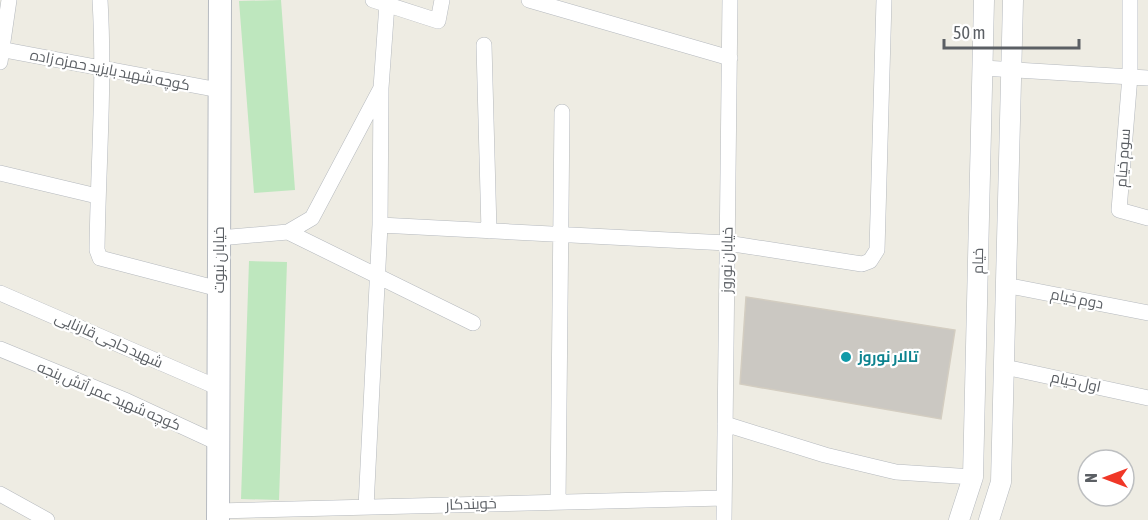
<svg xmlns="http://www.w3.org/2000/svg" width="1148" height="520" viewBox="0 0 1148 520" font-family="'Asap Condensed',Cairo,sans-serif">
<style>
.green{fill:#bee7be}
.building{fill:#cbc8c2;stroke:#d3cdc1;stroke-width:1.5}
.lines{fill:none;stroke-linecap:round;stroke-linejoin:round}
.minor-casing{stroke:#b5b9be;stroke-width:16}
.tertiary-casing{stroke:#b5b9be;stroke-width:21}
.secondary-casing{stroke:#b6bac0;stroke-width:24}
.minor{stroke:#fff;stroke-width:15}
.tertiary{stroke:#fff;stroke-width:20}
.secondary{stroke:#fff;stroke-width:22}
.culture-dot{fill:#0f9aa8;stroke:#fff;stroke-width:2}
.labels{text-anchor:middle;stroke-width:4.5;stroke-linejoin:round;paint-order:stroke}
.street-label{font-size:15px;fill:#5b5f64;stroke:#fff}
.culture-label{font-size:15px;font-weight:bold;fill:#0d838f;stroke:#fff;text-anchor:start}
</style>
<rect width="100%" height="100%" fill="#eeece3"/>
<path class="green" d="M281 0 295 190 254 193 239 1Z
M249 261 287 262 279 500 241 499Z"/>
<path class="building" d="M746 297 955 330 941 419 740 384Z"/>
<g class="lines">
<defs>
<path id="minor" d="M100 0C105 84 98 166 97 250L100 258 219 289
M373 0 438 21 442 0
M529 0 730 58
M1130 0V76L1119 210 1148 218
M484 45 489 231
M0 49 219 90
M0 62 9 0
M983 68 1148 78
M0 173 97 196
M380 225 727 243 862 264 870 261 877 250 884 0
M288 232 312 218 381 88 387 4
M219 238 288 232 473 323
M1005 285 1148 313
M0 293 219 388
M0 349 127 401 218 443
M1005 367 1148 398
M725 424 825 455 896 472 973 477
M0 494 47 520
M558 502 562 112
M366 507 380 225 381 88
M218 511 724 498
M724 520 730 0"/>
<path id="tertiary" d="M959 520 973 477 984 0
M989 520 1001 482 1013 0"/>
<path id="secondary" d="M218 520 220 0"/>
</defs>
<use href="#minor" class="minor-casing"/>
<use href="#tertiary" class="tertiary-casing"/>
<use href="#secondary" class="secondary-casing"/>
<use href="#minor" class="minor"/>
<use href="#tertiary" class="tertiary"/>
<use href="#secondary" class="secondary"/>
</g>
<circle class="culture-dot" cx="846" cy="357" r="6"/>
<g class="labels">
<g class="street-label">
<text transform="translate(110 70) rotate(11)" y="5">کوچه شهید بایزید حمزه زاده</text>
<text transform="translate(1123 158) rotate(-86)" y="5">سوم خیام</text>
<text transform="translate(219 260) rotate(-90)" y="5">خیابان نبوت</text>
<text transform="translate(727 260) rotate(-89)" y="5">خیابان نوروز</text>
<text transform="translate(978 261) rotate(-89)" y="5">خیام</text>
<text transform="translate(1077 299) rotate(11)" y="5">دوم خیام</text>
<text transform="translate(109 340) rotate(24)" y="5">شهید حاجی قارنایی</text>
<text transform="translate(1076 382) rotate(12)" y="5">اول خیام</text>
<text transform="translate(109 396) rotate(23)" y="5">کوچه شهید عمر آتش پنجه</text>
<text transform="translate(471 504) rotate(-2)" y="5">خویندکار</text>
</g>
<g class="culture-label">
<text x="858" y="362">تالار نوروز</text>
</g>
</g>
<g transform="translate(1106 478) rotate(270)"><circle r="28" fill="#ffffff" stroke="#bdbfc1" stroke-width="1.5"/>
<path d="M0-4.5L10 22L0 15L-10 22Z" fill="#f03727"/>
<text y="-9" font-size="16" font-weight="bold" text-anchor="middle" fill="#5b5f64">N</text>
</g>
<path d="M944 39v9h135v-9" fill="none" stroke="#5b5f64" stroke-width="3"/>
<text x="953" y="39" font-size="18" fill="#5b5f64" stroke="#ffffff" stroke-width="4.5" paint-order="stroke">50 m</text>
</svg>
